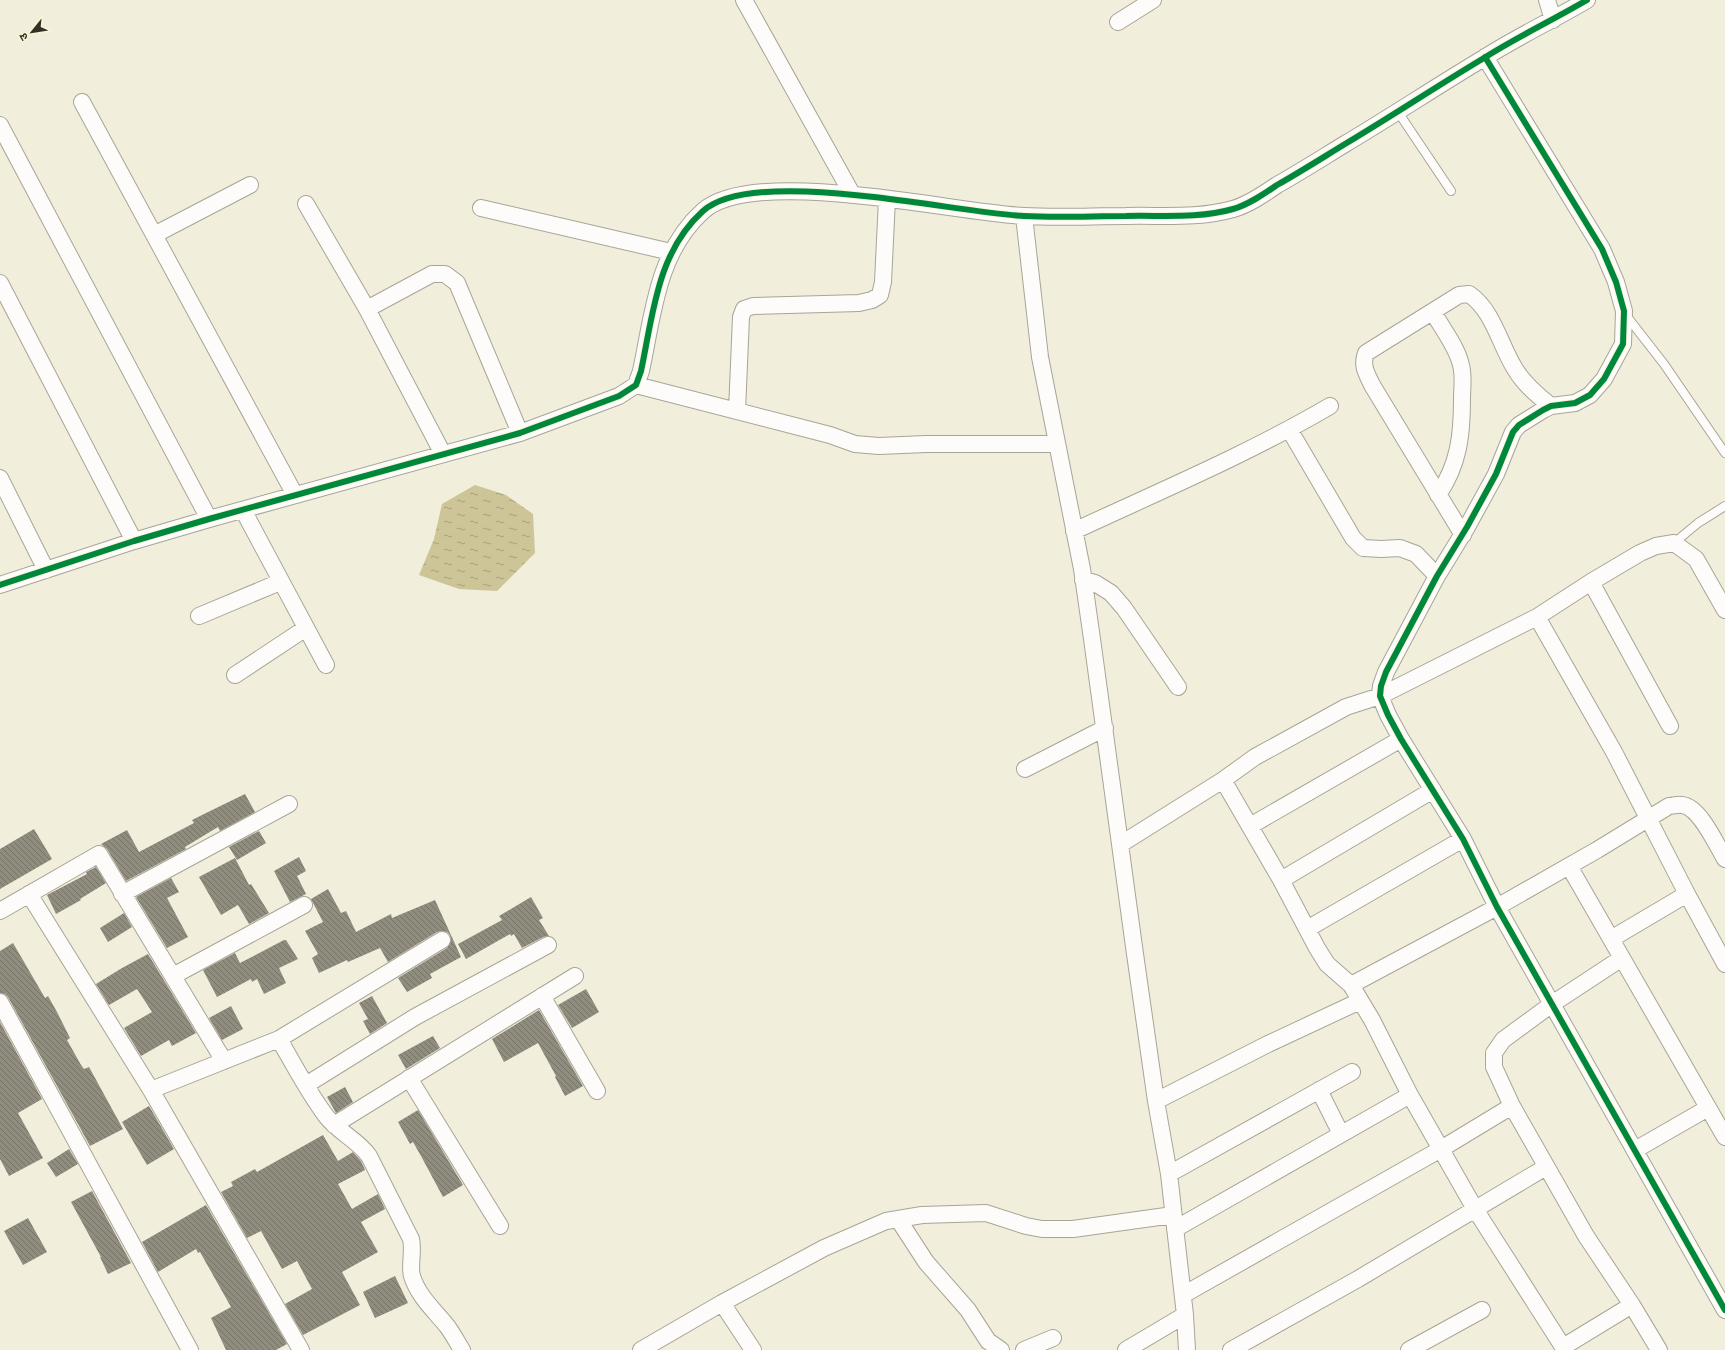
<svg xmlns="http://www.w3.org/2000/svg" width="1725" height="1350" viewBox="0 0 1725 1350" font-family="'Nunito Sans','Noto Sans Devanagari',sans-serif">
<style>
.water{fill:url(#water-ripples)}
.building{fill:url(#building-back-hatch)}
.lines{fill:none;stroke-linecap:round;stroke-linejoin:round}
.lane-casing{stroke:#a7a597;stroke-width:10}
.street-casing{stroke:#a7a597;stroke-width:18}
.lane{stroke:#fdfcfa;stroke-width:8}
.street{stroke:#fdfcfa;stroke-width:16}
.cycleway-casing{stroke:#f9f4d3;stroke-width:8}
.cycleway{stroke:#00873e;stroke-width:6}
</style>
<defs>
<pattern id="water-ripples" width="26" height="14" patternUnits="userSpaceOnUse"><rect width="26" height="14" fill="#cdc597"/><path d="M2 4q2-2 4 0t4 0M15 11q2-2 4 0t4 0" fill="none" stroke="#a7a17b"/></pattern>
<pattern id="building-back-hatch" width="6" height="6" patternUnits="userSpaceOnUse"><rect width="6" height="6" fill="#908d7f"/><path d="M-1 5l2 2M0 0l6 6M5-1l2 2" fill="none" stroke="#767468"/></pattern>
</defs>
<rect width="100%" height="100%" fill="#f1eedb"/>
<path class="water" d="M475 485 506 495 533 514 535 553 497 591 459 589 419 575 434 539 442 504Z"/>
<path class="building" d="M245 794 255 812 220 831 218 827 185 847 186 849 126 881 107 849 101 844 127 830 139 852 194 823 192 820 206 813Z
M34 829 52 859 0 889V849Z
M259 831 266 843 237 860 229 847Z
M299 857 306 871 297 876 306 894 290 902 274 871Z
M235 858 249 885 251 884 269 913 249 924 238 905 221 915 199 877Z
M96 867 106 883 80 899 81 900 56 914 47 895 87 874 86 872Z
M171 878 179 892 167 898 188 937 167 948 136 897Z
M328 889 341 913 346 911 356 932 391 914 392 918 435 900 461 957 430 974 432 978 407 992 398 978 447 948 451 940 450 935 447 932 442 931 437 932 388 962 380 948 348 962 347 960 319 973 312 958 318 954 305 931 323 922 311 899Z
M531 897 543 918 539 920 549 936 543 937 522 948 514 934 511 936 510 934 466 959 458 944 502 920 499 916Z
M124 913 132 927 108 942 100 928Z
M284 940H286L298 959 279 968 286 983 264 994 257 979 252 982 251 979 217 997 203 970 235 953 240 963Z
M13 943 45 998 48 996 57 1012 70 1038 67 1040 81 1065 84 1069 89 1067 123 1129 90 1146 8 997 5 994 0 993V951Z
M148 954 196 1033 172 1046 169 1040 141 1056 124 1028 152 1012 137 989 109 1005 96 984 122 968Z
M586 989 599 1012 572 1028 558 1005Z
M372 996 387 1023 370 1034 363 1021 368 1019 359 1003Z
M231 1006 243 1029 222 1040 209 1018Z
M539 1010 583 1086 565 1096 555 1077 556 1076 538 1043 504 1062 492 1039Z
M0 1022 42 1099 18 1113 43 1158 9 1176 0 1159Z
M433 1036 440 1048 406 1069 398 1055Z
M345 1087 353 1102 336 1113 327 1097Z
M149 1106 174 1149 147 1165 122 1122Z
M418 1110 463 1185 443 1197 421 1156 413 1142 410 1144 398 1122Z
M323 1135 338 1161 353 1152 361 1161 365 1170 338 1184 352 1209 378 1194 385 1209 361 1222 378 1252 342 1272 360 1305 303 1335 285 1304 312 1289 297 1261 282 1269 261 1231 247 1238 221 1192 233 1186 231 1182 255 1169 257 1172Z
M69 1149 78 1164 56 1177 47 1163Z
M92 1191 131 1263 108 1274 100 1257H101L71 1202Z
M206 1205 287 1344 276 1350H226L211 1318 231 1307 200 1252 198 1253 196 1249 158 1272 142 1242Z
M28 1218 47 1252 23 1265 4 1231Z
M395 1276 408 1303 375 1318 363 1292Z"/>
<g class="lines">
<defs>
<path id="lane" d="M1398 112 1451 191
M1625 314 1664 364 1725 453
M1674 543 1698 523 1725 506"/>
<path id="street" d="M744 0 852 194
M1547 0 1553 20
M1118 22 1153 0
M1485 57 1602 249 1616 282 1624 311 1623 344 1604 379 1590 395 1575 403 1551 406 1543 410 1519 425 1513 432 1496 474 1467 527 1437 576 1386 672 1381 686 1380 696 1388 715 1401 739 1463 839 1497 907 1725 1310
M82 102 295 495
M0 125 209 519
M306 204 367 309 443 454
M481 208 671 252
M1024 216 1040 357 1082 569 1092 639 1135 954 1156 1101 1169 1174 1185 1315 1187 1350
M154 235 250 185
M0 283 134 541
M367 309 432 274H445L457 283 520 433
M1433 312C1442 328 1457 347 1461 365 1464 376 1462 388 1462 399 1462 435 1459 464 1438 495
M636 385 830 435 855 444 879 446 926 444H1057
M737 411 741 317 744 309 753 306 859 303 872 300 880 295 883 282 887 199
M1289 429 1353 538 1363 548 1381 549 1400 548 1416 554 1437 576
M0 478 46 570
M243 510 326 665
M1074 531C1160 491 1248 454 1330 406
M1463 535 1372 385C1367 374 1361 366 1366 353L1459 295 1469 294C1493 310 1500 345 1515 369 1524 384 1537 395 1551 406
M1083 580 1095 583 1111 593 1124 608 1178 687
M1591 582 1670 726
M0 585 134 541 209 519 520 433 619 396 636 385 641 371C653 315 657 252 703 211 755 165 954 213 1024 216 1058 218 1092 216 1126 216 1161 215 1198 219 1233 209 1248 205 1264 194 1277 185 1300 172 1322 158 1345 144 1392 116 1437 86 1484 58 1517 37 1553 20 1587 0
M199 616 280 582
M1537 617 1614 752 1687 894 1725 964
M235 675 306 628
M1025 769 1105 728
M1223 780 1281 880 1317 948 1327 964 1351 985 1372 1020 1410 1095 1475 1209 1565 1350
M1250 826 1401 739
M1121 844 1223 780 1255 757 1346 707 1380 696 1537 617 1591 582 1640 553 1656 546 1674 543 1696 559 1725 610
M1569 866 1725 1137
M1281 880 1433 790
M29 894 151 1090 301 1350
M122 894 289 804
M0 911 99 854 224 1061
M1307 929 1463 839
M1611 939 1687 894
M1622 958 1552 1004 1503 1040 1494 1053V1067L1512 1106 1586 1236 1632 1305 1659 1350
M173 976 304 905
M1351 985 1497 907 1597 850 1669 806C1673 806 1678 804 1682 805 1700 807 1716 844 1725 859
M542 996 597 1091
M0 1002 190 1350
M279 1039C294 1065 308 1092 326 1116 338 1132 358 1140 369 1156L411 1239C414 1251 409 1266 412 1276 418 1296 434 1310 447 1326 453 1334 457 1342 462 1350
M409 1078 500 1226
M306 1085 415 1017 548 945
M151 1090 279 1039 442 940
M1319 1090 1341 1134
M1156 1101 1268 1044 1360 1001
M334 1125 575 976
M1635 1150 1708 1108
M1169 1174 1352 1072
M898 1219 926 1262 968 1310 988 1341 1001 1350
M1175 1229 1410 1095
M1183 1295 1441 1149 1512 1106
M722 1303 753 1350
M1563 1347 1632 1305
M641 1350 722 1303 824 1248 886 1221 922 1215 986 1213 1026 1226 1042 1229H1073L1173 1215
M1024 1350 1053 1338
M1126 1350 1185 1315
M1231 1350 1358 1279 1546 1167
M1409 1350 1482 1310"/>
</defs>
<use href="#lane" class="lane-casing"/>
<use href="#street" class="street-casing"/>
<use href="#lane" class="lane"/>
<use href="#street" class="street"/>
<defs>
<path id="cycleway" d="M1485 57 1602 249 1616 282 1624 311 1623 344 1604 379 1590 395 1575 403 1551 406 1543 410 1519 425 1513 432 1496 474 1467 527 1437 576 1386 672 1381 686 1380 696 1388 715 1401 739 1463 839 1497 907 1725 1310
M0 585 134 541 209 519 520 433 619 396 636 385 641 371C653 315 657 252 703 211 755 165 954 213 1024 216 1058 218 1092 216 1126 216 1161 215 1198 219 1233 209 1248 205 1264 194 1277 185 1300 172 1322 158 1345 144 1392 116 1437 86 1484 58 1517 37 1553 20 1587 0"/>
</defs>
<use href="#cycleway" class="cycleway-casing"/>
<use href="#cycleway" class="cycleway"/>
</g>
<g transform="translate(32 32) rotate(240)" stroke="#f9f4d3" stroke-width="3" paint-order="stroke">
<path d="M0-3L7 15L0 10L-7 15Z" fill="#333124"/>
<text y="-6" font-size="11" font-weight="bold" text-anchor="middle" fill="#333124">उ</text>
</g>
</svg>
